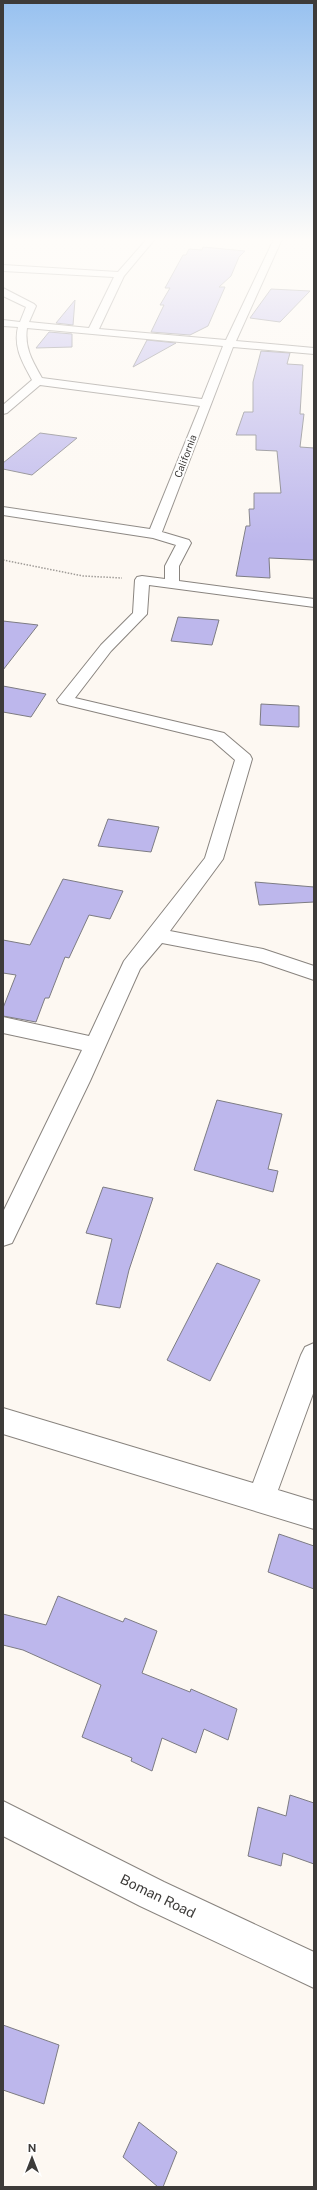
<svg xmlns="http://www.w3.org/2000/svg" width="317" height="2190" viewBox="0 0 317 2190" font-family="'Public Sans',sans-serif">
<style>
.building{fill:#bdb7ec;stroke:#7d7c83}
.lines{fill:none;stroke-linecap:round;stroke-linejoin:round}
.minor-casing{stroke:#89847f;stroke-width:2}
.path{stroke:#9f9b97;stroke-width:1.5;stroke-dasharray:1.5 1.5;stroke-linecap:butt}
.minor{fill:#fff;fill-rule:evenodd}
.labels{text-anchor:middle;stroke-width:4;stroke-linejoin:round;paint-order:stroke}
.far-street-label{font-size:10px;fill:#3d3b39;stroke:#fff}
.near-street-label{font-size:14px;fill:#3d3b39;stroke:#fff}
</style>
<rect width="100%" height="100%" fill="#fdf8f2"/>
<path class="building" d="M203 247 245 251 239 257 231 276 219 287H225L208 326 190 335 151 332 164 305H160L170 288H165L183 255H186L189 249 202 250Z
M271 289 310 291 280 322 250 318Z
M75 300 73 325 56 323Z
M49 332 72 334V347L36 348Z
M147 340 176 343 133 367Z
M261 351 290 353 287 364 303 365 300 414H304L300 447 314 448V560L269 558 270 578 236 576 246 526H250L249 509H254V493H281L277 451 256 450V435H236L244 412H253V382Z
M40 433 77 438 32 475 3 469V463Z
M178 617 219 620 212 645 171 641Z
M3 621 38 625 3 670Z
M3 686 46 694 31 717 3 712Z
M261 704 299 706V727L260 725Z
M108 819 159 827 151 852 98 846Z
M63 879 123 891 110 919 89 915 69 958 65 957 49 998H45L36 1022 3 1016V1008L16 975 3 973V940L30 945Z
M255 882 314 887V902L259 905Z
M217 1100 282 1114 268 1169 278 1171 273 1192 194 1170Z
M103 1187 153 1198 129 1270 120 1308 96 1304 112 1239 86 1233Z
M217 1263 260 1280 210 1381 167 1360Z
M279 1534 314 1546V1589L268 1572Z
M58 1596 123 1622 125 1618 157 1631 142 1673 190 1692 191 1689 237 1709 228 1740 204 1729 196 1753 162 1738 152 1771 131 1761 132 1758 82 1737 101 1685 23 1650 3 1645V1614L46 1625Z
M290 1795 314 1803V1864L283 1853 281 1866 248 1856 258 1807 286 1816Z
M3 2025 59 2045 44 2104 3 2090Z
M139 2122 177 2152 163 2187H158L123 2157Z"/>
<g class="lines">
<defs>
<path id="minor" d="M147 239H155L124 276 99 329 226 340 274 239H282L236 341 314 348V354L233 347 162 532 189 540 191 543 179 566V581L314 599V607L149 585 147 614 111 651 75 698 224 733 250 755 252 759 223 859 170 931 263 949 314 966V980L261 962 162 943 140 969 90 1081 12 1243 3 1246V1212L82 1050 3 1033V1017L89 1036 124 961 205 858 235 760 212 740 59 703 57 700 101 645 133 613 135 580 137 577 142 576 165 579V566L176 545 153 538 3 515V507L150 529 200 406 40 385 7 413 3 414V405L32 380C23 363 13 348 18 327L3 326V320L20 322 26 307 3 296V288L34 304 36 306 29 322 89 328 114 277 3 271V265L118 272ZM27 328 223 346 202 399 42 378C33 362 24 348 27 328Z
M314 1343V1391L278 1490 314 1501V1529L3 1434V1408L253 1483 301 1355 305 1347Z
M3 1801 164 1882 314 1952V1988L140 1906 3 1836Z"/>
</defs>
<use href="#minor" class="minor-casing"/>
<path class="path" d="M3 560 83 576 122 578"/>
<use href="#minor" class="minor"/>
</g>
<linearGradient id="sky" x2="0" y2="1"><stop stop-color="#97c1f0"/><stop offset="0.44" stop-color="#fefcf9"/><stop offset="1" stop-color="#fefcf9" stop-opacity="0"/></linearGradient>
<rect width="317" height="545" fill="url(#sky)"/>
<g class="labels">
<g class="far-street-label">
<text transform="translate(185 456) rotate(-69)" y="4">California</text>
</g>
<g class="near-street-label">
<text transform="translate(158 1896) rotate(26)" y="5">Boman Road</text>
</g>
</g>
<rect width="317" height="2190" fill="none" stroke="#3d3b39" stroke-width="8"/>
<g transform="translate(32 2158)" stroke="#ffffff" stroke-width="3" paint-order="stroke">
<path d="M0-3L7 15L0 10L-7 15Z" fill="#3d3b39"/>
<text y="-6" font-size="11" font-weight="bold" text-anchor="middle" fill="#3d3b39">N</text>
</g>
</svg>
